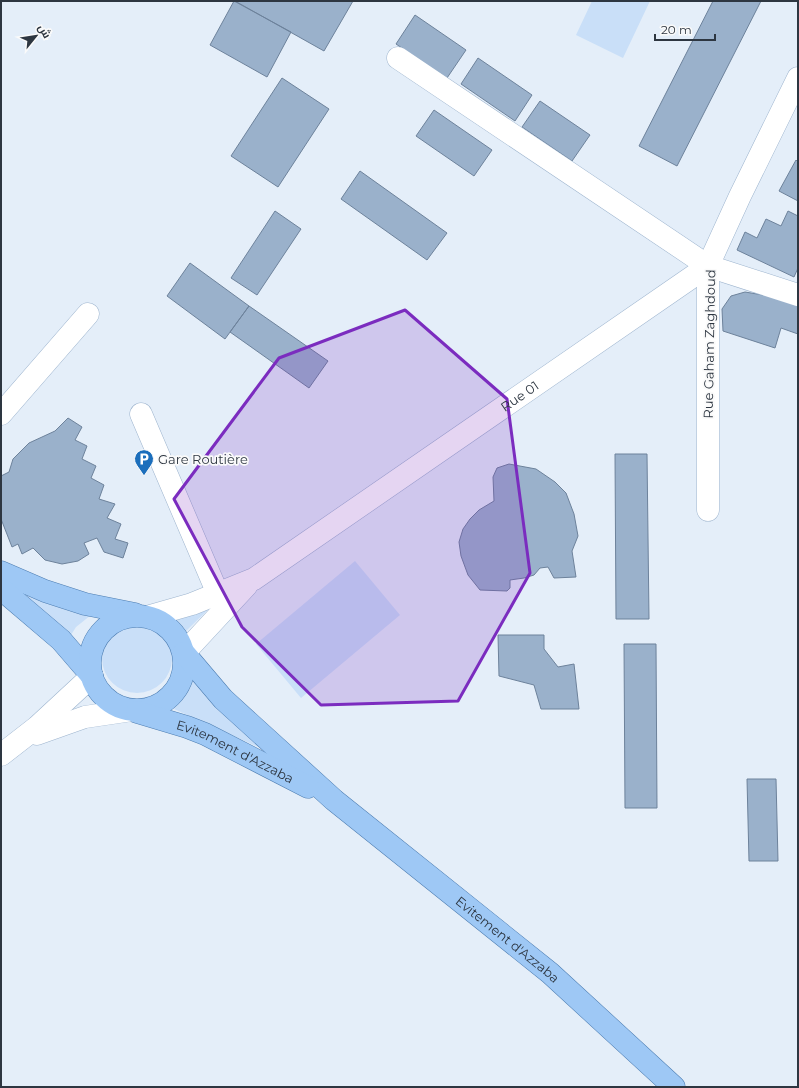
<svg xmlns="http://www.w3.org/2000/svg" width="799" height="1088" viewBox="0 0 799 1088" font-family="Montserrat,Cairo,sans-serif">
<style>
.green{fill:#c9dff8}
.building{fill:#9ab1cb;stroke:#6d829b}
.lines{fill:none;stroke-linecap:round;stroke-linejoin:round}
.minor-casing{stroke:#9db4ce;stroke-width:23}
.major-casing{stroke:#4d7db1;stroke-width:23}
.minor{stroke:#fff;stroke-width:22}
.major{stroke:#9ec8f5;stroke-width:22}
.marked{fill:#7b2cbf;fill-opacity:0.2;stroke:#7b2cbf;stroke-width:3;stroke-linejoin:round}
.labels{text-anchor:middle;stroke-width:3.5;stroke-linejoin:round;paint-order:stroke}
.street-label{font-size:13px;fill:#2d3641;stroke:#fafafa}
.poi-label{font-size:13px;fill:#2d3641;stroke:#fafafa;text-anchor:start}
</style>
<rect width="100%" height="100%" fill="#e4eef9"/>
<path class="green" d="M592 1H650L623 58 576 35Z
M355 561 400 615 301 698 256 644Z
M11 585 91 615 76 627 66 643Z
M218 600 186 631 175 617Z
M102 658a35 35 0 1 1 70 0a35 35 0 1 1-70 0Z
M193 679 265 750 174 709 185 696Z"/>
<path class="building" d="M234 1 291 32 267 77 210 45Z
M235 1H353L324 51Z
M713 1H761L677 166 639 146Z
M415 15 466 50 447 78 396 44Z
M478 58 532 95 515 121 461 84Z
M282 78 329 109 278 187 231 156Z
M540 101 590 135 572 161 522 127Z
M434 110 492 150 474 176 416 136Z
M796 160 798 162V201L779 191Z
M360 171 447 233 427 260 341 199Z
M275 211 301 229 257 295 231 278Z
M788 211 798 216V268L794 277 737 250 745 232 757 238 766 219 781 226Z
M190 263 249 306 225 339 167 296Z
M745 292 781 298 798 304V334L781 328 775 348 723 331 722 309 731 296Z
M249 306 328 361 309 388 230 332Z
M68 418 82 427 75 440 87 446 82 459 96 466 91 478 104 485 99 499 115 504 107 518 121 524 115 539 128 543 123 558 104 552 97 538 84 543 89 554 78 561 62 564 45 560 33 548 22 554 18 544 12 547 1 519V476L9 472 13 459 29 443 55 431Z
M615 454H647L649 619H616Z
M509 464 536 469 555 482 566 493 574 514 578 536 572 551 576 577 554 578 548 567 540 568 534 575 524 578 510 580V588L507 591 480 590 468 575 461 556 459 542 463 529 470 519 479 510 494 501 493 477 497 468Z
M498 635H544V649L558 667 574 664 579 709H541L534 685 499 676Z
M624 644H656L657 808H625Z
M747 779H776L778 861H749Z"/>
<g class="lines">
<defs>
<g id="minor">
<path d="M398 58 708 266 798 295"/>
<path d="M1 414 88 314"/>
<path d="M141 414 218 594"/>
<path d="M708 510V266L740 196 798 78"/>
<path id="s1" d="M150 616 192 604 254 579 708 266"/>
<path d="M184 653 247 585"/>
<path d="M37 734 85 717 132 710"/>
<path d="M1 755 37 727 92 676"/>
</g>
<g id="major">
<path d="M1 572 45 591 85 604 135 614"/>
<path d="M1 589 61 640 92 676"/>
<circle cx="137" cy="663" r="47"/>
<path id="s2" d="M184 653 223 699 334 800 550 973 674 1087"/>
<path id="s3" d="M137 712 187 727 205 734 308 787"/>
</g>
</defs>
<use href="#minor" class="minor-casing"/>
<use href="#major" class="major-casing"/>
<use href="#minor" class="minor"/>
<use href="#major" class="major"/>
</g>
<path class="marked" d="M405 310 507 399 530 573 458 701 321 705 242 627 174 499 279 358Z"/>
<defs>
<symbol id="parking-pin" viewBox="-11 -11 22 30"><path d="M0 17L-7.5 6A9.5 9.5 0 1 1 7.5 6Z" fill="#1b6ebc" stroke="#fafafa"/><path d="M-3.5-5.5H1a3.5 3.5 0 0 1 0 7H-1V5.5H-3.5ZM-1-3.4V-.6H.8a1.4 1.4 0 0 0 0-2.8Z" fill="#fff"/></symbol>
</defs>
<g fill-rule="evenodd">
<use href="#parking-pin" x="133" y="448" width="22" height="30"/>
</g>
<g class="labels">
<g class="street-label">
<text transform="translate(709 344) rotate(-89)" y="5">Rue Gaham Zaghdoud</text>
<text dy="5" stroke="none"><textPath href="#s1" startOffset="433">Rue 01</textPath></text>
<text dy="5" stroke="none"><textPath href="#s3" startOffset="106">Evitement d'Azzaba</textPath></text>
<text dy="5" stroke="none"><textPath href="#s2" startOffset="433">Evitement d'Azzaba</textPath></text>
</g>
<g class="poi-label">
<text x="158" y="464">Gare Routière</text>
</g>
</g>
<rect width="799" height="1088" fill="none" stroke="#2d3641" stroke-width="4"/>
<g transform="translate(36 36) rotate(60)" stroke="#fafafa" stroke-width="3" paint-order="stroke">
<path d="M0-3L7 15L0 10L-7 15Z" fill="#2d3641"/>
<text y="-6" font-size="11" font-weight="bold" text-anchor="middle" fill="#2d3641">ش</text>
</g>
<path d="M655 34v6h60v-6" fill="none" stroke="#2d3641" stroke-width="2"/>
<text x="661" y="34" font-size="12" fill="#2d3641" stroke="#fafafa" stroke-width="3" paint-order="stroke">20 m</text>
</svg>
